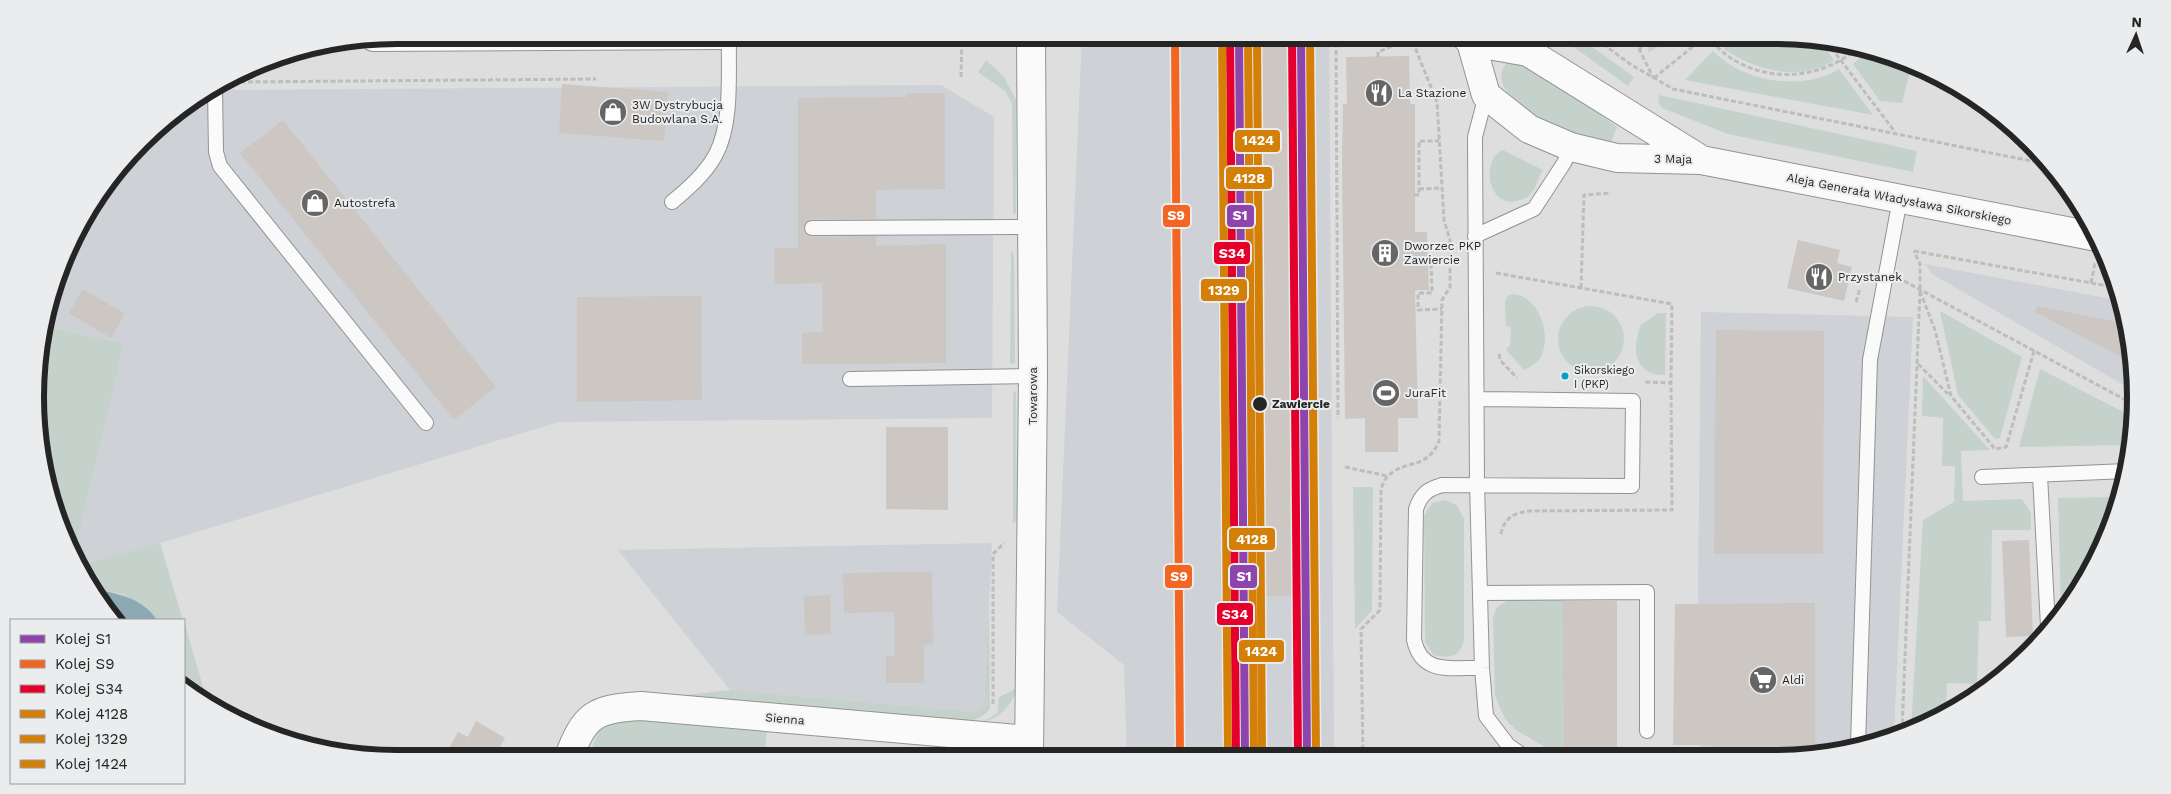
<svg xmlns="http://www.w3.org/2000/svg" width="2171" height="794" viewBox="0 0 2171 794" font-family="'Work Sans',sans-serif">
<style>
.built{fill:#ced1d6}
.green{fill:#c5d2cc}
.water{fill:#8ea9b6}
.building{fill:#ccc7c2}
.lines{fill:none;stroke-linecap:round;stroke-linejoin:round}
.service-casing{stroke:#939394;stroke-width:16}
.minor-casing{stroke:#939394;stroke-width:30}
.tertiary-casing{stroke:#939394;stroke-width:30}
.path{stroke:#bcbdbd;stroke-width:3;stroke-dasharray:5 2.5;stroke-linecap:butt}
.service{stroke:#fafafa;stroke-width:14}
.minor{stroke:#fafafa;stroke-width:28}
.tertiary{stroke:#fafafa;stroke-width:28}
.rail{stroke:#c1c2c2;stroke-width:4;stroke-dasharray:8 4;stroke-linecap:butt}
.rail-1-casing{stroke:#eaeced;stroke-width:11}
.rail-2-casing{stroke:#eaeced;stroke-width:11}
.rail-3-casing{stroke:#eaeced;stroke-width:11}
.rail-4-casing{stroke:#eaeced;stroke-width:11}
.rail-5-casing{stroke:#eaeced;stroke-width:11}
.rail-6-casing{stroke:#eaeced;stroke-width:11}
.rail-1{stroke:#8e44ad;stroke-width:8}
.rail-2{stroke:#f26522;stroke-width:8}
.rail-3{stroke:#e4002b;stroke-width:8}
.rail-4{stroke:#d37f08;stroke-width:8}
.rail-5{stroke:#d37f08;stroke-width:8}
.rail-6{stroke:#d37f08;stroke-width:8}
.bus-dot{fill:#02a2c6;stroke:#eaeced;stroke-width:2}
.stop-dot{fill:#252526;stroke:#eaeced;stroke-width:2}
.labels{text-anchor:middle;stroke-width:4;stroke-linejoin:round;paint-order:stroke}
.bus-label{font-size:11px;fill:#252526;stroke:#eaeced;text-anchor:start}
.poi-label{font-size:12px;fill:#252526;stroke:#eaeced;text-anchor:start}
.street-label{font-size:12px;fill:#252526;stroke:#eaeced}
.stop-label{font-size:12px;font-weight:bold;fill:#252526;stroke:#eaeced;text-anchor:start}
.rim{fill:none;stroke:#252526;stroke-width:6}
.line-badge{stroke:#eaeced;stroke-width:2}
.badge-label{font-size:14px;text-anchor:middle;font-weight:bold;fill:#fff}
</style>
<rect width="100%" height="100%" fill="#dededf"/>
<path class="built" d="M1082 35H1329L1334 757H1127L1124 665 1057 612Z
M941 85 994 117 992 418 559 422 160 543 85 563 80 562 75 551 124 344 45 326 72 237 110 176 158 125 215 90Z
M1925 264 2122 301 2133 349 2134 391 1932 274Z
M1701 312 1913 317 1894 734 1822 756H1700L1698 598Z
M992 543 984 704 977 712 730 690 618 550Z"/>
<path class="green" d="M1557 35H1576L1634 77 1628 86Z
M1651 35H1682L1648 52Z
M1730 35H1774L1820 41 1834 60C1801 83 1748 70 1720 45Z
M1870 48 1912 64 1902 103 1880 101 1853 64Z
M1713 51C1743 82 1802 92 1839 69L1873 115 1685 80Z
M1511 59 1526 61 1617 127 1611 142C1599 140 1585 139 1573 134 1549 126 1475 89 1511 59Z
M986 60 1004 77 1016 100V214H1013L1012 104 1005 91 978 72Z
M1659 95 1917 151 1913 172 1728 134 1662 108 1658 102Z
M1503 150 1543 170C1538 178 1536 188 1530 195 1527 198 1521 200 1516 201 1487 207 1481 159 1503 150Z
M1011 250 1014 255 1015 363 1010 364Z
M1512 294C1540 295 1553 338 1540 358 1536 364 1530 367 1524 370L1506 350 1510 345 1511 327 1506 326 1505 301 1509 295Z
M1558 339a33 33 0 1 1 66 0a33 33 0 1 1-66 0Z
M1940 311 2022 357 2000 438 1995 439 1958 395Z
M1658 313H1666L1665 375C1634 375 1631 349 1641 325Z
M45 326 124 344 75 551 47 490 36 421 38 350Z
M2040 369 2135 418 2131 445 2019 447Z
M1923 376 1990 450 1961 451 1963 501 2022 499 2031 513V530H1992L1991 621H1979L1977 684 1947 683 1946 713 1934 722 1911 729 1923 520 1954 502 1955 466H1942L1943 418 1922 416Z
M1016 391 1017 520 1013 524V393Z
M1353 487H1373L1372 610 1355 629Z
M2121 497 2087 578 2061 611 2058 498Z
M1445 500 1457 505 1464 519V640C1460 657 1449 659 1433 655L1425 641 1424 516 1432 503Z
M160 543 183 620H157L124 595 91 588 80 562 85 563Z
M1509 599H1562L1564 750 1700 747V756H1560L1516 730 1505 719 1495 696 1493 618 1496 608Z
M989 607 990 709C984 717 975 718 968 724L669 697 730 690 977 712 984 704Z
M184 621 208 704 196 698 184 688Z
M1017 688C1013 704 1000 718 983 722L997 713 999 697Z
M640 720 767 732 764 758 587 759 599 730 618 721Z"/>
<path class="water" d="M91 588C117 594 142 597 157 620H114L96 598Z"/>
<path class="building" d="M1249 35H1289L1294 596H1255Z
M1409 56 1410 104H1415V232H1427L1429 290H1415L1418 418H1398V452H1365V418L1345 419 1342 161 1343 104H1347L1346 57Z
M562 84 668 92 664 141 559 133Z
M907 93H945V189L876 190V219H811L805 223 803 229 807 235 812 237 876 236V246L946 244V363L802 364V333L823 332 822 283 775 284 774 248H798V98L907 97Z
M283 120 496 387 454 420 240 153Z
M1798 240 1840 250 1837 263 1852 267 1844 301 1787 288Z
M83 289 125 314 111 338 69 313Z
M701 296 702 400 577 402V297Z
M2037 306 2117 322 2128 328 2133 363 2035 312Z
M1716 330 1824 331 1823 554H1714Z
M886 427H948V510L886 509Z
M2029 540 2033 636 2006 637 2002 541Z
M932 572 933 644 924 645V683H886V656H895L894 612 844 613 843 573Z
M830 595 831 634 805 635 804 596Z
M1562 601H1617V750H1564Z
M1815 603V756H1711V745H1673L1675 604Z
M476 721 505 738 497 752 509 759H443L458 732 468 737Z"/>
<g class="lines">
<defs>
<path id="service" d="M215 90 216 152 220 166 426 423
M1486 95 1475 137 1477 484 1482 668 1486 716 1508 745 1525 757
M672 202C689 188 706 173 716 154 733 122 728 70 729 35
M812 228 1033 227
M1475 236 1534 209 1564 163 1571 147
M850 379 1033 376
M1478 399 1633 401 1632 486 1442 485C1428 489 1421 494 1416 509L1414 640C1422 676 1452 667 1482 668
M2040 475 2048 626
M1982 477 2127 471
M1480 593 1647 592V731
M1858 745 1870 360 1900 199"/>
<path id="minor" d="M1029 758 1033 376 1031 35
M568 759C585 714 594 709 641 706L1029 740"/>
<path id="tertiary" d="M1464 35 1471 42 1486 95 1529 129 1571 147 1617 158 1701 160 2097 237
M374 37 721 35
M1471 42 1528 52 1700 159"/>
</defs>
<use href="#service" class="service-casing"/>
<use href="#minor" class="minor-casing"/>
<use href="#tertiary" class="tertiary-casing"/>
<path class="path" d="M1336 35 1338 418
M1591 35 1630 64 1673 89 2051 165
M1632 35 1653 77
M1707 35C1742 84 1817 87 1859 46
M1827 42 1895 132
M1640 51 1643 35
M1378 57V52L1411 38
M961 77 962 35
M1654 78 1707 35
M233 82 596 79
M1419 189 1442 188
M1414 195H1419V141H1439
M1914 251 2119 288
M1426 261H1431L1432 293H1418V310L1442 309
M1431 261H1450
M1496 273 1672 304 1671 383
M1904 281 2135 405
M2091 283 2095 263
M1581 288 1584 195 1611 193
M1920 291 1935 330 1951 396 1995 449 2006 447 2034 351
M1856 302 1860 288
M1499 354 1500 360 1517 378
M1918 364 1949 395
M1345 467 1387 476
M1501 534C1504 518 1514 513 1529 511L1672 510 1671 383 1643 382
M993 704V554L1004 543
M1902 731 1920 290V264L1914 251
M1363 757 1361 629 1380 610 1381 489C1383 484 1385 478 1389 475 1407 459 1427 470 1439 441L1442 300 1450 287V240L1444 220 1437 102 1410 35"/>
<use href="#service" class="service"/>
<use href="#minor" class="minor"/>
<use href="#tertiary" class="tertiary"/>
<path class="rail" d="M1218 35 1224 757"/>
<defs>
<path id="rail-1" d="M1239 35 1245 757
M1301 35 1307 757"/>
<path id="rail-2" d="M1175 35 1180 757"/>
<path id="rail-3" d="M1230 35 1236 757
M1292 35 1298 757"/>
<path id="rail-4" d="M1248 35 1254 757
M1310 35 1316 757"/>
<path id="rail-5" d="M1222 35 1228 757"/>
<path id="rail-6" d="M1257 35 1262 757"/>
</defs>
<use href="#rail-1" class="rail-1-casing"/>
<use href="#rail-2" class="rail-2-casing"/>
<use href="#rail-3" class="rail-3-casing"/>
<use href="#rail-4" class="rail-4-casing"/>
<use href="#rail-5" class="rail-5-casing"/>
<use href="#rail-6" class="rail-6-casing"/>
<use href="#rail-1" class="rail-1"/>
<use href="#rail-2" class="rail-2"/>
<use href="#rail-3" class="rail-3"/>
<use href="#rail-4" class="rail-4"/>
<use href="#rail-5" class="rail-5"/>
<use href="#rail-6" class="rail-6"/>
</g>
<defs>
<symbol id="restaurant-disc" viewBox="-11 -11 22 22"><circle r="9.5" fill="#666667" stroke="#eaeced"/><path d="M-5-6h1v4h1v-4h1v4h1v-4h1v5L-1.5 .5V6h-2V.5L-5-1ZM5-6V6H3V1.5H1.5Q1.5-4 5-6Z" fill="#fff"/></symbol>
<symbol id="shop-disc" viewBox="-11 -11 22 22"><circle r="9.5" fill="#666667" stroke="#eaeced"/><path d="M-5-2.5h2.3a2.7 3.5 0 0 1 5.4 0H5L5.5 6h-11ZM-1.5-2.5h3a1.5 2.3 0 0 0-3 0Z" fill="#fff"/></symbol>
<symbol id="building-disc" viewBox="-11 -11 22 22"><circle r="9.5" fill="#666667" stroke="#eaeced"/><path d="M-4-6H4V6H1V3H-1V6H-4ZM-2.5-4.3h1.7v1.8h-1.7ZM.8-4.3h1.7v1.8H.8ZM-2.5-1h1.7V.8h-1.7ZM.8-1h1.7V.8H.8Z" fill="#fff"/></symbol>
<symbol id="stadium-disc" viewBox="-11 -11 22 22"><circle r="9.5" fill="#666667" stroke="#eaeced"/><path d="M0-5a6.5 5 0 1 0 0 10a6.5 5 0 1 0 0-10ZM-3.5-1.8h7v3.6h-7Z" fill="#fff"/></symbol>
<symbol id="supermarket-disc" viewBox="-11 -11 22 22"><circle r="9.5" fill="#666667" stroke="#eaeced"/><path d="M-6-5.5h2.5l.6 2H6L4.5 2H-2.5L-4.4-4H-6ZM-1.5 3.2a1.3 1.3 0 1 0 .1 0ZM3 3.2a1.3 1.3 0 1 0 .1 0Z" fill="#fff"/></symbol>
</defs>
<g fill-rule="evenodd">
<use href="#restaurant-disc" x="1363" y="77" width="32" height="32"/>
<use href="#shop-disc" x="597" y="96" width="32" height="32"/>
<use href="#shop-disc" x="299" y="187" width="32" height="32"/>
<use href="#building-disc" x="1369" y="237" width="32" height="32"/>
<use href="#restaurant-disc" x="1803" y="261" width="32" height="32"/>
<use href="#stadium-disc" x="1370" y="377" width="32" height="32"/>
<use href="#supermarket-disc" x="1747" y="664" width="32" height="32"/>
</g>
<circle class="bus-dot" cx="1565" cy="376" r="4.5"/>
<circle class="stop-dot" cx="1260" cy="404" r="8"/>
<g class="labels">
<g class="bus-label">
<text x="1574" y="374">Sikorskiego<tspan x="1574" dy="14">I (PKP)</tspan></text>
</g>
<g class="poi-label">
<text x="1398" y="97">La Stazione</text>
<text x="632" y="109">3W Dystrybucja<tspan x="632" dy="14">Budowlana S.A.</tspan></text>
<text x="334" y="207">Autostrefa</text>
<text x="1404" y="250">Dworzec PKP<tspan x="1404" dy="14">Zawiercie</tspan></text>
<text x="1838" y="281">Przystanek</text>
<text x="1405" y="397">JuraFit</text>
<text x="1782" y="684">Aldi</text>
</g>
<g class="street-label">
<text transform="translate(1673 159) rotate(1)" y="4">3 Maja</text>
<text transform="translate(1899 199) rotate(11)" y="4">Aleja Generała Władysława Sikorskiego</text>
<text transform="translate(1033 396) rotate(-90)" y="4">Towarowa</text>
<text transform="translate(785 719) rotate(5)" y="4">Sienna</text>
</g>
<g class="stop-label">
<text x="1272" y="408">Zawiercie</text>
</g>
</g>
<path d="M0 0H2171V794H0ZM397 44H1774A353 353 0 0 1 2127 397V397A353 353 0 0 1 1774 750H397A353 353 0 0 1 44 397V397A353 353 0 0 1 397 44Z" fill="#eaeced" fill-rule="evenodd"/>
<path class="rim" d="M397 44H1774A353 353 0 0 1 2127 397V397A353 353 0 0 1 1774 750H397A353 353 0 0 1 44 397V397A353 353 0 0 1 397 44Z"/>
<g class="line-badge">
<rect x="1234" y="129" width="47" height="24" rx="5" fill="#d37f08"/>
<rect x="1225" y="166" width="48" height="24" rx="5" fill="#d37f08"/>
<rect x="1162" y="204" width="29" height="24" rx="5" fill="#f26522"/>
<rect x="1226" y="204" width="29" height="24" rx="5" fill="#8e44ad"/>
<rect x="1213" y="241" width="38" height="24" rx="5" fill="#e4002b"/>
<rect x="1200" y="278" width="48" height="24" rx="5" fill="#d37f08"/>
<rect x="1228" y="527" width="48" height="24" rx="5" fill="#d37f08"/>
<rect x="1164" y="564" width="29" height="25" rx="5" fill="#f26522"/>
<rect x="1229" y="564" width="29" height="25" rx="5" fill="#8e44ad"/>
<rect x="1216" y="602" width="38" height="24" rx="5" fill="#e4002b"/>
<rect x="1238" y="639" width="47" height="24" rx="5" fill="#d37f08"/>
</g>
<g class="badge-label">
<text x="1258" y="145">1424</text>
<text x="1249" y="183">4128</text>
<text x="1176" y="220">S9</text>
<text x="1240" y="220">S1</text>
<text x="1232" y="258">S34</text>
<text x="1224" y="295">1329</text>
<text x="1252" y="544">4128</text>
<text x="1179" y="581">S9</text>
<text x="1244" y="581">S1</text>
<text x="1235" y="619">S34</text>
<text x="1261" y="656">1424</text>
</g>
<rect x="10" y="619" width="175" height="165" fill="#eaeced" stroke="#9b9c9d"/>
<rect x="20" y="635" width="25" height="8" fill="#8e44ad" stroke="#9b9c9d"/>
<text x="55" y="644" font-size="15" fill="#252526">Kolej S1</text>
<rect x="20" y="660" width="25" height="8" fill="#f26522" stroke="#9b9c9d"/>
<text x="55" y="669" font-size="15" fill="#252526">Kolej S9</text>
<rect x="20" y="685" width="25" height="8" fill="#e4002b" stroke="#9b9c9d"/>
<text x="55" y="694" font-size="15" fill="#252526">Kolej S34</text>
<rect x="20" y="710" width="25" height="8" fill="#d37f08" stroke="#9b9c9d"/>
<text x="55" y="719" font-size="15" fill="#252526">Kolej 4128</text>
<rect x="20" y="735" width="25" height="8" fill="#d37f08" stroke="#9b9c9d"/>
<text x="55" y="744" font-size="15" fill="#252526">Kolej 1329</text>
<rect x="20" y="760" width="25" height="8" fill="#d37f08" stroke="#9b9c9d"/>
<text x="55" y="769" font-size="15" fill="#252526">Kolej 1424</text>
<g transform="translate(2136 35) rotate(3)" stroke="#eaeced" stroke-width="4" paint-order="stroke">
<path d="M0-4L9 19L0 12L-9 19Z" fill="#252526"/>
<text y="-8" font-size="14" font-weight="bold" text-anchor="middle" fill="#252526">N</text>
</g>
</svg>
